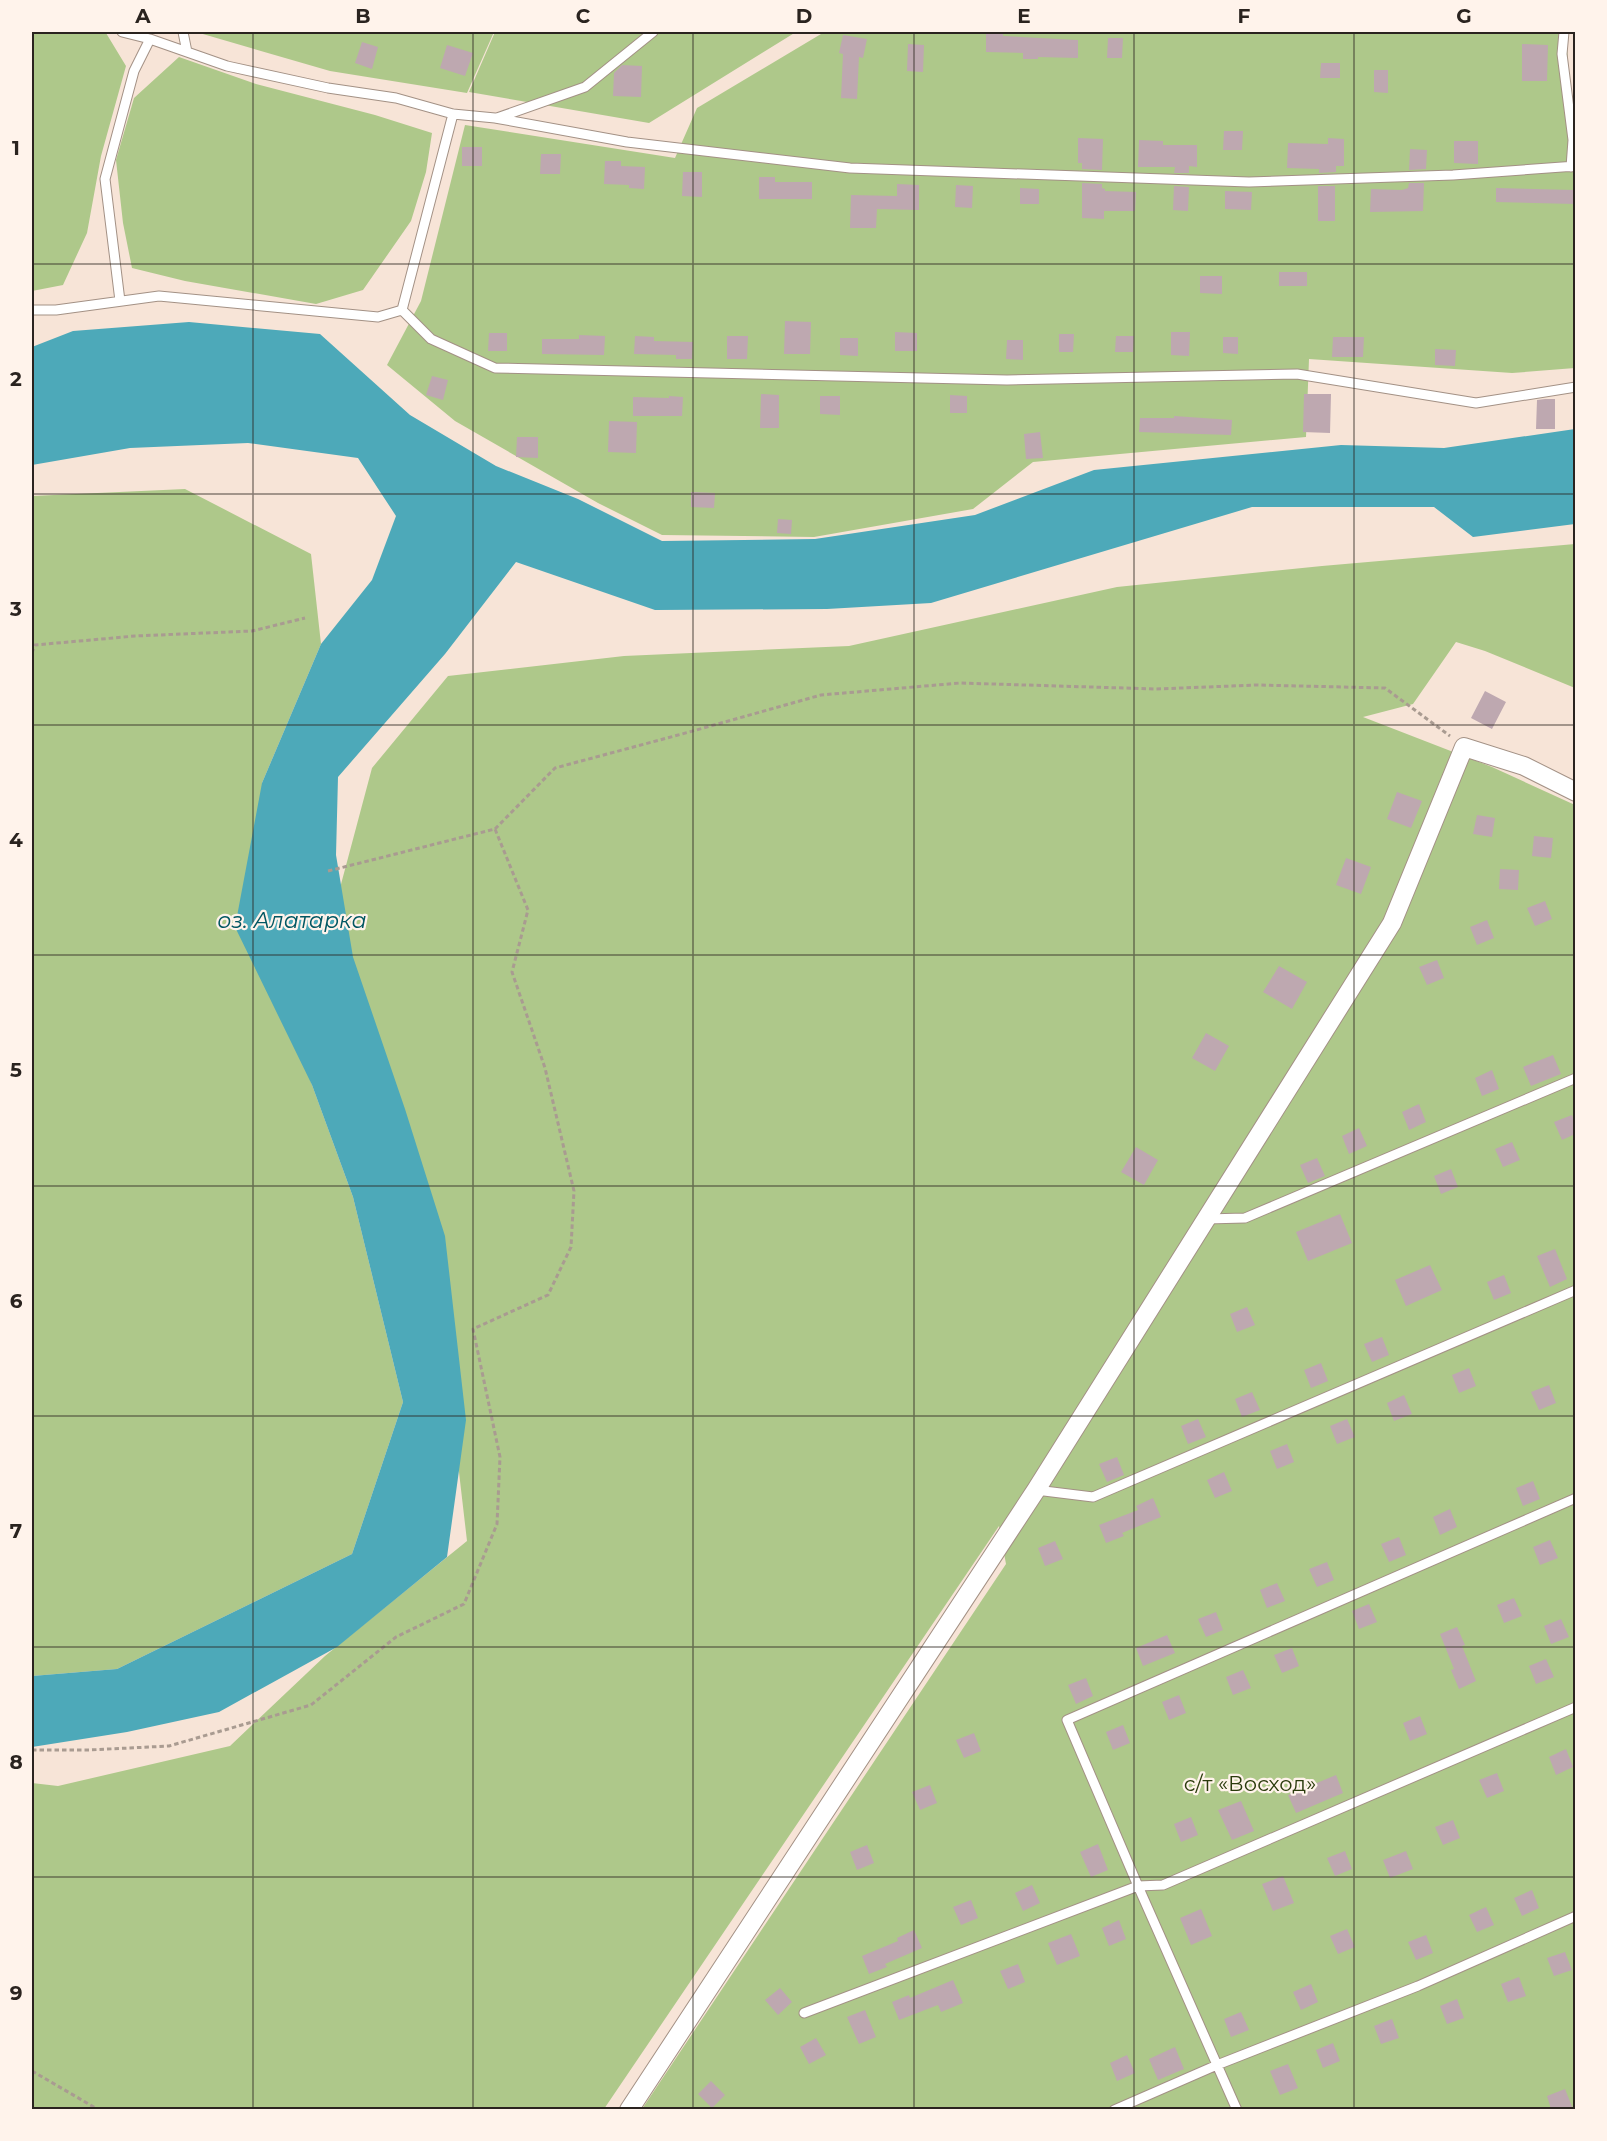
<svg xmlns="http://www.w3.org/2000/svg" width="1607" height="2141" viewBox="0 0 1607 2141" font-family="Montserrat,sans-serif">
<style>
.green{fill:#aec88a}
.water{fill:#4da9b9}
.building{fill:#bea8b0}
.lines{fill:none;stroke-linecap:round;stroke-linejoin:round}
.lane-casing{stroke:#a39185;stroke-width:11}
.street-casing{stroke:#a39185;stroke-width:20}
.path{stroke:#a99b91;stroke-width:3;stroke-dasharray:4.5 3;stroke-linecap:butt}
.lane{stroke:#fff;stroke-width:9}
.street{stroke:#fff;stroke-width:18}
.grid{fill:none;stroke:#2a231f;stroke-width:1.5;stroke-opacity:0.55}
.labels{text-anchor:middle;stroke-width:4.5;stroke-linejoin:round;paint-order:stroke}
.park-label{font-size:21px;fill:#2a3b0c;stroke:#fff3eb}
.water-label{font-size:22px;font-style:italic;fill:#015662;stroke:#fff3eb}
.neatline{fill:none;stroke:#2a231f;stroke-width:2}
.grid-label{font-size:20px;text-anchor:middle;font-weight:bold;fill:#2a231f}
</style>
<rect width="100%" height="100%" fill="#f7e4d7"/>
<path class="green" d="M32 32 106 33 126 66 101 156 87 233 63 285 32 291Z
M196 32H494L467 93 330 71Z
M495 32H796L649 123 469 92Z
M822 32H1566L1570 93 1576 99 1575 368 1512 373 1309 359 1306 437 1033 462 973 509 814 537 662 535 598 503 455 421 387 365 421 301 465 125 675 158 697 108 821 34Z
M179 57 256 84 375 115 432 133 426 172 411 221 363 290 316 304 185 281 132 268 123 223 116 160 134 98Z
M185 489 311 554 321 644 262 783 308 1074 353 1197 403 1402 352 1554 117 1669 32 1676V496Z
M1575 544V688L1485 651 1456 642 1413 704 1363 717 1492 767 1575 805V2109H642L1006 1564 999 1526 604 2109 32 2110V1783L58 1786 230 1746 325 1656 467 1541 444 1343 332 918 372 768 448 676 624 656 849 646 1117 587 1322 566Z"/>
<path class="water" d="M189 322 320 334 410 415 496 466 578 499 662 541 815 539 975 515 1094 470 1341 445 1444 448 1575 429V524L1473 537 1434 507H1252L931 603 827 609 655 610 516 562 445 654 338 777 336 855 353 957 405 1109 445 1236 466 1420 447 1557 337 1647 219 1712 127 1732 32 1747V1676L117 1669 352 1554 403 1402 353 1197 312 1085 235 927 262 783 321 644 372 580 396 516 358 458 248 443 130 448 32 465V347L73 331Z"/>
<path class="building" d="M986 32H1003V36L1078 40V58L1038 57V59H1023V53L986 52Z
M843 35 867 39 863 58 859 57 857 99 841 98 843 54 839 53Z
M1108 38H1123L1122 58H1107Z
M362 42 378 47 372 69 355 63Z
M908 44 924 45 923 72 907 71Z
M1522 44 1548 45 1547 81H1522Z
M447 45 473 53 465 76 440 68Z
M1321 63H1340V78H1320Z
M622 65 642 66 641 97 613 96 614 73Z
M1374 70H1388V93L1374 92Z
M1224 131H1243L1242 150H1223Z
M1078 138 1103 139 1102 170 1082 169V163H1078Z
M1328 138 1344 139V166H1336V172L1319 173V169L1287 168 1288 143 1328 144Z
M1139 140 1163 141V145H1197V167L1189 166V173H1174L1175 167H1138Z
M1454 141H1478V164L1454 163Z
M462 147H482V166H462Z
M1410 149 1427 150 1426 169 1409 170Z
M541 154H561L560 174H540Z
M605 161H621V166L645 167 644 189 629 188V185L604 184Z
M683 172H702V197L682 196Z
M759 177H775V182H812V199H759Z
M1082 183 1102 184V188L1105 189V191L1136 192 1135 211H1104V219L1082 218Z
M1409 183H1424L1423 211 1370 212 1371 189 1402 190 1408 188Z
M897 184 919 185V210L877 209 876 228H850L851 195 897 196Z
M956 185 973 186 972 208 955 207Z
M1174 186 1189 187 1188 211 1173 210Z
M1318 186H1335V221H1318Z
M1020 188 1039 189V204H1020Z
M1496 188 1575 190V204L1496 202Z
M1225 191 1252 192 1251 210 1225 209Z
M1279 272H1307V286H1279Z
M1200 276H1222V294L1200 293Z
M785 321 811 322 810 354H784Z
M895 332 917 333V351H895Z
M1171 332H1190L1189 356 1171 355Z
M489 333H507V351H488Z
M1059 334H1074L1073 352H1059Z
M579 335 605 336 604 355 542 354V339H579Z
M635 336 654 337V341L693 342 692 359H676V355L634 354Z
M727 336H748L747 359H727Z
M1116 336H1134L1133 352H1115Z
M1223 337H1238V354L1223 353Z
M1333 337H1364L1363 357H1332Z
M840 338H858V356L840 355Z
M1007 340H1023V360L1006 359Z
M1435 349 1456 350 1455 366 1435 365Z
M432 376 448 380 443 400 426 395Z
M761 394 779 395V428H760Z
M1304 394H1331L1330 433 1303 432Z
M950 395 967 396V413H950Z
M669 396 683 397 682 416H633V397L669 398Z
M820 396H840V415L820 414Z
M1545 399H1555V429H1536L1537 400Z
M1174 416 1232 420 1231 435 1139 432 1140 418H1174Z
M609 421 637 422 636 453 608 452Z
M1040 432 1043 458 1026 459 1024 434Z
M517 437H538V458L516 457Z
M691 492 715 493 714 508 691 507Z
M778 519 792 520 791 534 777 533Z
M1485 691 1506 702 1492 729 1471 718Z
M1397 792 1422 801 1411 828 1387 819Z
M1477 815 1495 818 1492 837 1473 834Z
M1534 836 1553 838 1551 858 1532 856Z
M1346 858 1371 867 1361 894 1336 885Z
M1500 869 1519 870 1518 890 1499 889Z
M1545 901 1552 919 1535 926 1527 908Z
M1487 920 1494 938 1477 945 1470 927Z
M1437 960 1444 978 1427 985 1419 967Z
M1279 966 1307 982 1292 1009 1263 992Z
M1206 1033 1229 1046 1215 1071 1192 1058Z
M1553 1055 1561 1074 1531 1086 1523 1067Z
M1492 1070 1499 1089 1482 1096 1475 1078Z
M1419 1104 1426 1122 1409 1130 1402 1112Z
M1572 1115 1575 1124V1134L1562 1140 1554 1122Z
M1359 1128 1367 1146 1349 1154 1342 1136Z
M1512 1142 1520 1160 1503 1167 1495 1149Z
M1136 1147 1158 1160 1144 1185 1121 1172Z
M1317 1158 1325 1176 1308 1183 1300 1165Z
M1451 1169 1458 1187 1441 1194 1434 1176Z
M1340 1214 1352 1243 1308 1261 1296 1232Z
M1555 1249 1567 1279 1550 1287 1537 1256Z
M1430 1265 1442 1290 1406 1306 1395 1280Z
M1504 1275 1511 1293 1494 1300 1487 1282Z
M1247 1307 1255 1325 1237 1332 1230 1314Z
M1382 1337 1389 1355 1372 1362 1364 1344Z
M1321 1363 1328 1381 1311 1388 1304 1370Z
M1469 1368 1476 1386 1459 1393 1452 1375Z
M1549 1385 1556 1403 1539 1410 1531 1392Z
M1252 1392 1260 1410 1242 1417 1235 1399Z
M1404 1395 1412 1414 1394 1421 1387 1403Z
M1198 1419 1206 1437 1188 1444 1181 1426Z
M1347 1419 1355 1437 1337 1444 1330 1426Z
M1287 1444 1294 1462 1277 1469 1270 1451Z
M1117 1457 1124 1475 1107 1482 1099 1464Z
M1224 1472 1232 1491 1215 1498 1207 1480Z
M1533 1481 1540 1499 1523 1506 1516 1488Z
M1153 1498 1161 1517 1122 1533 1124 1536 1106 1543 1099 1525 1138 1510 1136 1506Z
M1450 1509 1457 1527 1440 1535 1433 1517Z
M1399 1537 1406 1555 1389 1562 1381 1544Z
M1550 1540 1558 1558 1540 1565 1533 1547Z
M1055 1541 1063 1559 1045 1566 1038 1548Z
M1327 1562 1334 1580 1317 1587 1309 1569Z
M1277 1583 1285 1601 1267 1608 1260 1590Z
M1514 1598 1522 1616 1504 1623 1497 1605Z
M1369 1604 1377 1622 1359 1629 1352 1611Z
M1216 1612 1223 1630 1206 1637 1198 1619Z
M1561 1619 1569 1637 1551 1644 1544 1626Z
M1457 1627 1465 1645 1462 1646 1476 1681 1459 1689 1451 1670 1454 1669 1440 1634Z
M1167 1635 1175 1653 1143 1666 1136 1648Z
M1292 1648 1299 1666 1282 1673 1274 1655Z
M1546 1659 1554 1677 1536 1684 1529 1666Z
M1243 1670 1251 1688 1233 1695 1226 1677Z
M1086 1678 1093 1696 1076 1704 1068 1685Z
M1179 1695 1186 1713 1169 1720 1162 1702Z
M1420 1716 1427 1734 1410 1741 1403 1723Z
M1123 1725 1130 1743 1113 1750 1106 1732Z
M974 1733 981 1751 964 1758 956 1740Z
M1566 1749 1573 1767 1556 1775 1549 1757Z
M1497 1773 1504 1791 1487 1798 1479 1780Z
M1336 1775 1343 1793 1296 1813 1288 1795Z
M930 1785 937 1803 920 1810 912 1792Z
M1241 1801 1254 1831 1232 1840 1218 1810Z
M1191 1817 1198 1835 1181 1842 1174 1824Z
M1453 1820 1460 1838 1443 1845 1435 1827Z
M1098 1844 1108 1870 1091 1877 1080 1852Z
M867 1845 874 1863 857 1870 850 1852Z
M1345 1851 1352 1869 1335 1876 1327 1858Z
M1406 1851 1413 1869 1390 1878 1383 1860Z
M1283 1876 1294 1903 1273 1911 1262 1884Z
M1032 1885 1040 1903 1023 1911 1015 1893Z
M1532 1890 1539 1908 1522 1916 1514 1898Z
M971 1900 978 1918 961 1925 953 1907Z
M1486 1907 1494 1925 1477 1932 1469 1915Z
M1201 1909 1212 1936 1191 1945 1180 1918Z
M1119 1920 1126 1939 1109 1946 1102 1928Z
M1347 1929 1355 1947 1338 1954 1330 1936Z
M914 1930 922 1948 885 1964 887 1967 869 1974 862 1956 898 1941 897 1938Z
M1071 1934 1080 1956 1057 1965 1048 1943Z
M1426 1935 1433 1953 1416 1960 1408 1942Z
M1565 1952 1572 1970 1554 1976 1547 1958Z
M1018 1964 1025 1982 1008 1989 1000 1971Z
M1519 1977 1526 1996 1508 2002 1501 1984Z
M953 1980 963 2003 941 2012 938 2005 899 2020 892 2002 909 1995 910 1998Z
M1311 1984 1318 2002 1301 2010 1293 1992Z
M780 1988 792 2002 778 2015 765 2000Z
M1457 1999 1464 2018 1447 2024 1440 2006Z
M865 2010 876 2037 859 2044 847 2017Z
M1241 2012 1249 2030 1231 2037 1224 2019Z
M1392 2019 1399 2038 1381 2044 1374 2026Z
M816 2038 826 2055 809 2064 800 2047Z
M1333 2043 1340 2061 1323 2068 1316 2050Z
M1175 2047 1184 2069 1158 2080 1149 2059Z
M1127 2055 1135 2073 1117 2081 1110 2063Z
M1288 2064 1298 2088 1280 2095 1270 2071Z
M711 2081 725 2095 712 2108 698 2094Z
M1565 2089 1573 2109H1551L1547 2096Z"/>
<g class="lines">
<defs>
<path id="lane" d="M122 32 150 39 227 66 328 88 396 98 453 114 495 118 627 142 850 168 1249 182 1453 175 1576 166
M183 32 187 52
M1564 32 1562 54 1573 140 1571 167
M453 114 402 310 431 339 495 368 1007 380 1297 374 1476 403 1576 387
M497 118 585 87 653 32
M120 301 105 179 134 71 150 39
M32 310H56L159 296 378 317 402 310
M1206 1219 1245 1218 1576 1078
M1036 1490 1093 1497 1576 1290
M804 2013 1138 1886 1163 1885 1576 1707
M1114 2110 1217 2065 1418 1986 1576 1916
M1237 2110 1138 1886 1067 1720 1576 1498"/>
<path id="street" d="M629 2110 1036 1490 1392 923 1464 747 1524 766 1576 792"/>
</defs>
<use href="#lane" class="lane-casing"/>
<use href="#street" class="street-casing"/>
<path class="path" d="M32 653 35 645 135 636 252 631 305 618
M495 829 555 768 682 734 821 695 960 683 1156 689 1257 685 1385 688 1450 736
M32 1750H89L169 1746 311 1705 396 1637 464 1604 497 1524 500 1457 473 1329 548 1295 571 1247 574 1191 545 1068 512 972 528 910 495 829 328 871
M32 2071 99 2110"/>
<use href="#lane" class="lane"/>
<use href="#street" class="street"/>
</g>
<path class="grid" d="M253 32V2110M473 32V2110M693 32V2110M914 32V2110M1134 32V2110M1354 32V2110M32 264H1576M32 494H1576M32 725H1576M32 955H1576M32 1186H1576M32 1416H1576M32 1647H1576M32 1877H1576"/>
<g class="labels">
<g class="park-label">
<text x="1250" y="1791">с/т «Восход»</text>
</g>
<g class="water-label">
<text x="292" y="928">оз. Алатарка</text>
</g>
</g>
<rect width="1607" height="2141" fill="none" stroke="#fff3eb" stroke-width="66"/>
<rect x="33" y="33" width="1541" height="2075" class="neatline"/>
<g class="grid-label">
<text x="143" y="23">A</text>
<text x="363" y="23">B</text>
<text x="583" y="23">C</text>
<text x="804" y="23">D</text>
<text x="1024" y="23">E</text>
<text x="1244" y="23">F</text>
<text x="1464" y="23">G</text>
<text x="16" y="155">1</text>
<text x="16" y="386">2</text>
<text x="16" y="616">3</text>
<text x="16" y="847">4</text>
<text x="16" y="1077">5</text>
<text x="16" y="1308">6</text>
<text x="16" y="1538">7</text>
<text x="16" y="1769">8</text>
<text x="16" y="2000">9</text>
</g>
</svg>
